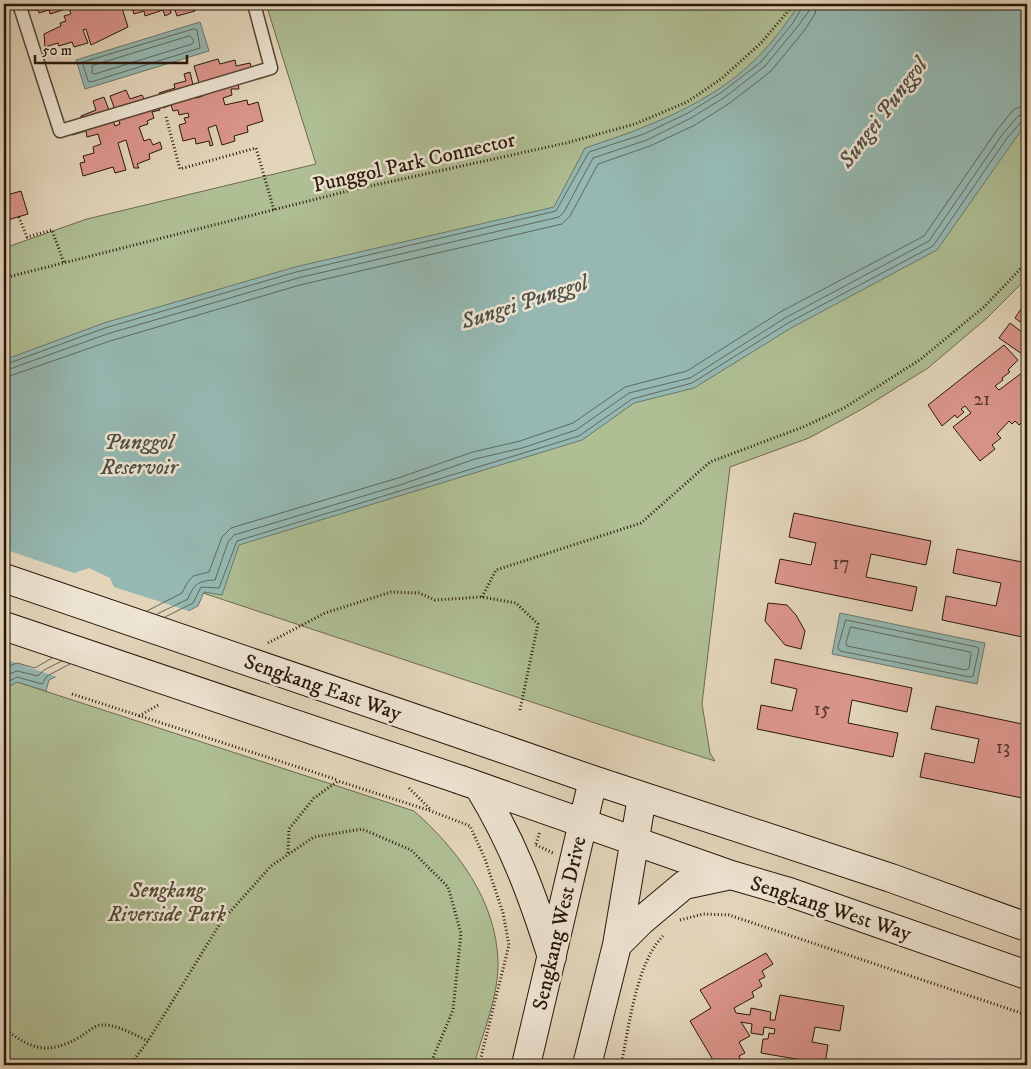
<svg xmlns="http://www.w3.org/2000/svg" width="1031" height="1069" viewBox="0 0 1031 1069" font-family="'IM FELL DW Pica',serif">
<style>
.green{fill:#afbe93;stroke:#6c6a4e}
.water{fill:#95b8b2;stroke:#6a786f}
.pier{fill:#e3d5ba}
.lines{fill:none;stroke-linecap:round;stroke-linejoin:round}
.shore{stroke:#5f685e;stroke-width:1}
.building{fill:#dc968c;stroke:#29170a}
.lane-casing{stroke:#584636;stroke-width:15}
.secondary-casing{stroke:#29170a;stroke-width:30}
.path{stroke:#29170a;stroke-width:3;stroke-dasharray:1 2.5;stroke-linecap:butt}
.lane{stroke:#ede4d2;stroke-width:12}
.secondary{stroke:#ede4d2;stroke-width:28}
.secondary-bridge-casing{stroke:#29170a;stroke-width:30;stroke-linecap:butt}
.secondary-bridge{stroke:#ede4d2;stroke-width:28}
.labels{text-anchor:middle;stroke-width:5;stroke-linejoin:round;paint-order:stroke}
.number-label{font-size:19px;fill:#56372a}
.street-label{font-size:21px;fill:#29170a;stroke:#ede4d2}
.park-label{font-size:21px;font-style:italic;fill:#514933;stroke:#ede4d2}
.water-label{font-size:22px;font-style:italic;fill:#4f4f45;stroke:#ede4d2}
</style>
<rect width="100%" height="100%" fill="#e3d5ba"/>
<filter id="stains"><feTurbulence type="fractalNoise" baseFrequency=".004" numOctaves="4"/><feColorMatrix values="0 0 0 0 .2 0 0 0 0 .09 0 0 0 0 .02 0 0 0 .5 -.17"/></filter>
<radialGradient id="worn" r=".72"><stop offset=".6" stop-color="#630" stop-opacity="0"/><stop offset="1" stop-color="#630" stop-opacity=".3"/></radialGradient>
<path class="green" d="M266 4H1027V278L987 318 928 368 864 408 809 438 730 467 702 704 710 753 715 761 601 725 4 527V248L87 219 316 164Z
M17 682 414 811C457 849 496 900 498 961 499 995 483 1032 474 1065H4V689Z"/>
<path class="water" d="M800 4H1027V122L937 250 791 328 694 388 634 403 582 440 239 545 222 595 204 592 198 606 49 680 46 691 17 682 4 689V360L104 323 295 267 554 207 585 148C646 128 711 104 757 58 773 42 787 22 800 4Z
M200 22 209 51 85 89 76 60Z
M840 613 985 643 977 684 832 654Z"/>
<path class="pier" d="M4 549 74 573 89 568 110 578 114 587 192 612 60 678 4 659Z"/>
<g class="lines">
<path class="shore" d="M194 29 197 30 200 48 91 82 88 81 83 65 84 62Z
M190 36 194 41 192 44 95 74 92 73V66Z
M4 365 105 328 296 272 556 211 589 152 644 134 688 113 722 92 761 62 793 23 804 4
M4 371 107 334 298 278 559 217 564 212 593 158 647 140 691 118 725 97 765 66 798 26 809 11 810 4
M4 378 110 341 300 285 562 224 570 216 598 164 650 146 695 125 730 103 771 71 804 31 815 14 817 4
M147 611 182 593 187 583 193 576 209 572 222 537 231 528 398 478 473 452 520 441 573 423 625 387 687 371 782 311 924 236 997 130 1014 109 1027 105
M157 614 188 599C194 583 199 581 215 580L228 542 234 535 400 485 475 459 522 448 576 430 629 393 690 378 785 318 929 241 1002 135 1018 116 1027 113
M165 617 193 603 201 587 219 588 237 541 579 436 632 399 692 383 788 323 933 246 1007 138 1022 121 1027 119
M846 620 977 647 979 649 973 676 970 677 840 651 838 648Z
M851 627 970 652 971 654 969 668 966 670 847 646 846 643Z
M4 668 17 663 35 668 52 658
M4 676 17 671 38 676 44 670 62 661
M4 684 17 677 42 684 47 676 70 664"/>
</g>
<path class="building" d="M25 4 99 6 107 4 108 7 118 5 119 9 122 8 128 27 91 45 86 29 83 30 88 43 74 47 72 42 59 46 58 43 45 47 44 34 61 26 60 23 66 21 64 16 71 14 69 8 50 14 49 10 39 13 38 10H27Z
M131 4H169L171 13 165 16 163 10 145 16 144 11 134 14Z
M173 4H194L195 11 177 16Z
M218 59 220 64 235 60 236 66 250 63 254 75 243 77 244 83 238 84 239 89H231L232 95 223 98 225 105 247 100 248 105 258 102 263 121 247 126 248 132 234 136 235 141 222 145 216 125 208 128 213 145 210 146 209 141 196 144 195 138 183 141 179 125 186 123 184 118 189 117 188 113 179 115 178 110 173 111 171 105 163 108 159 93 175 88 174 84 186 81 184 74 190 72 196 98 203 96 194 66Z
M126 90 130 99 142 95 145 101 155 97 160 110 152 112 154 118 147 121 148 124 139 127 144 141 150 139 153 145 160 142 162 149 149 154 150 159 137 164 139 168H134L126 140 118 143 126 170 115 173 113 167 83 176 80 163 85 162 83 156 94 153 93 147 101 144 98 134 87 137 86 131 72 135 69 124 80 120 81 116 96 110 93 101 104 97 115 126 120 124 110 96Z
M21 191 28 214 4 221V192H6L7 195Z
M1025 303 1027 304V327L1015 318Z
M1010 323 1027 336V348L1022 354 999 338Z
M1004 345 1018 360 1008 370 1010 372 1002 378 1003 380 995 386 999 390 1023 372 1027 378V431L1021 423 1019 425 1015 421 1012 424 1009 421 997 434 1001 438 992 445 995 449 980 461 953 427 971 413 965 406 961 409 964 412 957 418 955 415 942 426 928 405Z
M794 513 931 541 926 565 871 554 866 577 917 587 912 611 775 583 780 559 811 565 816 543 789 537Z
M957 549 1027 563V638L942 620 946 596 996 606 1001 583 953 573Z
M768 603 787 605 796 615 805 631 801 649 785 645 765 621Z
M775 659 912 688 907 712 852 700 848 723 898 733 893 757 757 729 761 705 792 711 797 689 771 683Z
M936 706 1027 725V799L920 777 925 753 974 763 979 739 931 729Z
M766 953 773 964 762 971 765 977 759 980 762 986 752 992 754 997 734 1008 736 1013 750 1015 751 1008 771 1012 770 1020H775L780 995 844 1006 840 1031 815 1027 812 1042 828 1045 825 1064 761 1053 763 1039H768L769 1033 774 1034 775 1029 764 1027 763 1035 751 1033 752 1024 741 1022 750 1036 739 1042 745 1053 739 1056 743 1064 716 1065 690 1021 711 1008 700 990Z"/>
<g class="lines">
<defs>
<path id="lane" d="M19 4 60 131 271 68 254 4"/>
<path id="secondary" d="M472 738 593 780 891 878 1027 927
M461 780 731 875 789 892 1027 975
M479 787C514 845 532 894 552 957
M617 945 641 921 684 885 731 875
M526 1065 593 780
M587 1065 617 945 642 797"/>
</defs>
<use href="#lane" class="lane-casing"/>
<use href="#secondary" class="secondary-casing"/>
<path class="path" d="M166 117 180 169 256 148 274 210
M19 217 27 237 52 230 64 263
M4 278 348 191 566 143 635 124 687 102 721 79 761 43 794 4
M482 597 496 570 641 523 710 462 803 427 844 408 921 359 985 306 1027 262
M268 643 325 613 391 592 419 593 435 600 482 597 516 603 538 624 520 710
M72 694 338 780
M139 716 160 704
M409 788 431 810
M536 844 540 831
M536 845 553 853
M288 853 289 829 314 798 338 781 431 811 470 826 485 859 503 913 509 945 479 1065
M680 920 703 914 729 915 1027 1015
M4 1028C31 1050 48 1055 80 1037 86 1033 94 1026 100 1025 117 1024 133 1034 148 1041
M130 1065 148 1041 221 922 271 866 314 837 362 829 411 850 448 887 461 933 453 1010 430 1065
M621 1065C629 1028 636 963 663 936"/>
<use href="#lane" class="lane"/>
<use href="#secondary" class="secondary"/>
<defs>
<path id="secondary-bridge" d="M4 578 472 738
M4 626 461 780"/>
</defs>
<use href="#secondary-bridge" class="secondary-bridge-casing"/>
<use href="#secondary-bridge" class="secondary-bridge"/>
</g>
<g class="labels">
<g class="number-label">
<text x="982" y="405">21</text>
<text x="841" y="569">17</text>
<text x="822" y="715">15</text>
<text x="1003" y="753">13</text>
</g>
<g class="street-label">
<text transform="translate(414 162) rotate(-13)" y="7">Punggol Park Connector</text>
<text transform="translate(323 687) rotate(19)" y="7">Sengkang East Way</text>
<text transform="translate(831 908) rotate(18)" y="7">Sengkang West Way</text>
<text transform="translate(559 923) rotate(-77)" y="7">Sengkang West Drive</text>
</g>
<g class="park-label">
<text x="167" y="897">Sengkang<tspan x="167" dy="24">Riverside Park</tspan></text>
</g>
<g class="water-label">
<text transform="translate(882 112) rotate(-53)" y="8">Sungei Punggol</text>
<text transform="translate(524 301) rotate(-18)" y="8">Sungei Punggol</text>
<text x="139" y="449">Punggol<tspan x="139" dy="25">Reservoir</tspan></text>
</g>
</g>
<rect width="1031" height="1069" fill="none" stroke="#e3d5ba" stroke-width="20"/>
<rect x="5" y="5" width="1021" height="1059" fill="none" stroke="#29170a" stroke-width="2.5"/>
<rect x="10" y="10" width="1011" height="1049" fill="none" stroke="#29170a"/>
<path d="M35 55v8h152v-8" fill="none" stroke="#29170a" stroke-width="2.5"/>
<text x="42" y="55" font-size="15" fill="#29170a" stroke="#ede4d2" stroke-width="4" paint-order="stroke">50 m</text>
<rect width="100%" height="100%" filter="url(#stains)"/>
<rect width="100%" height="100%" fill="url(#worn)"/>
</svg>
